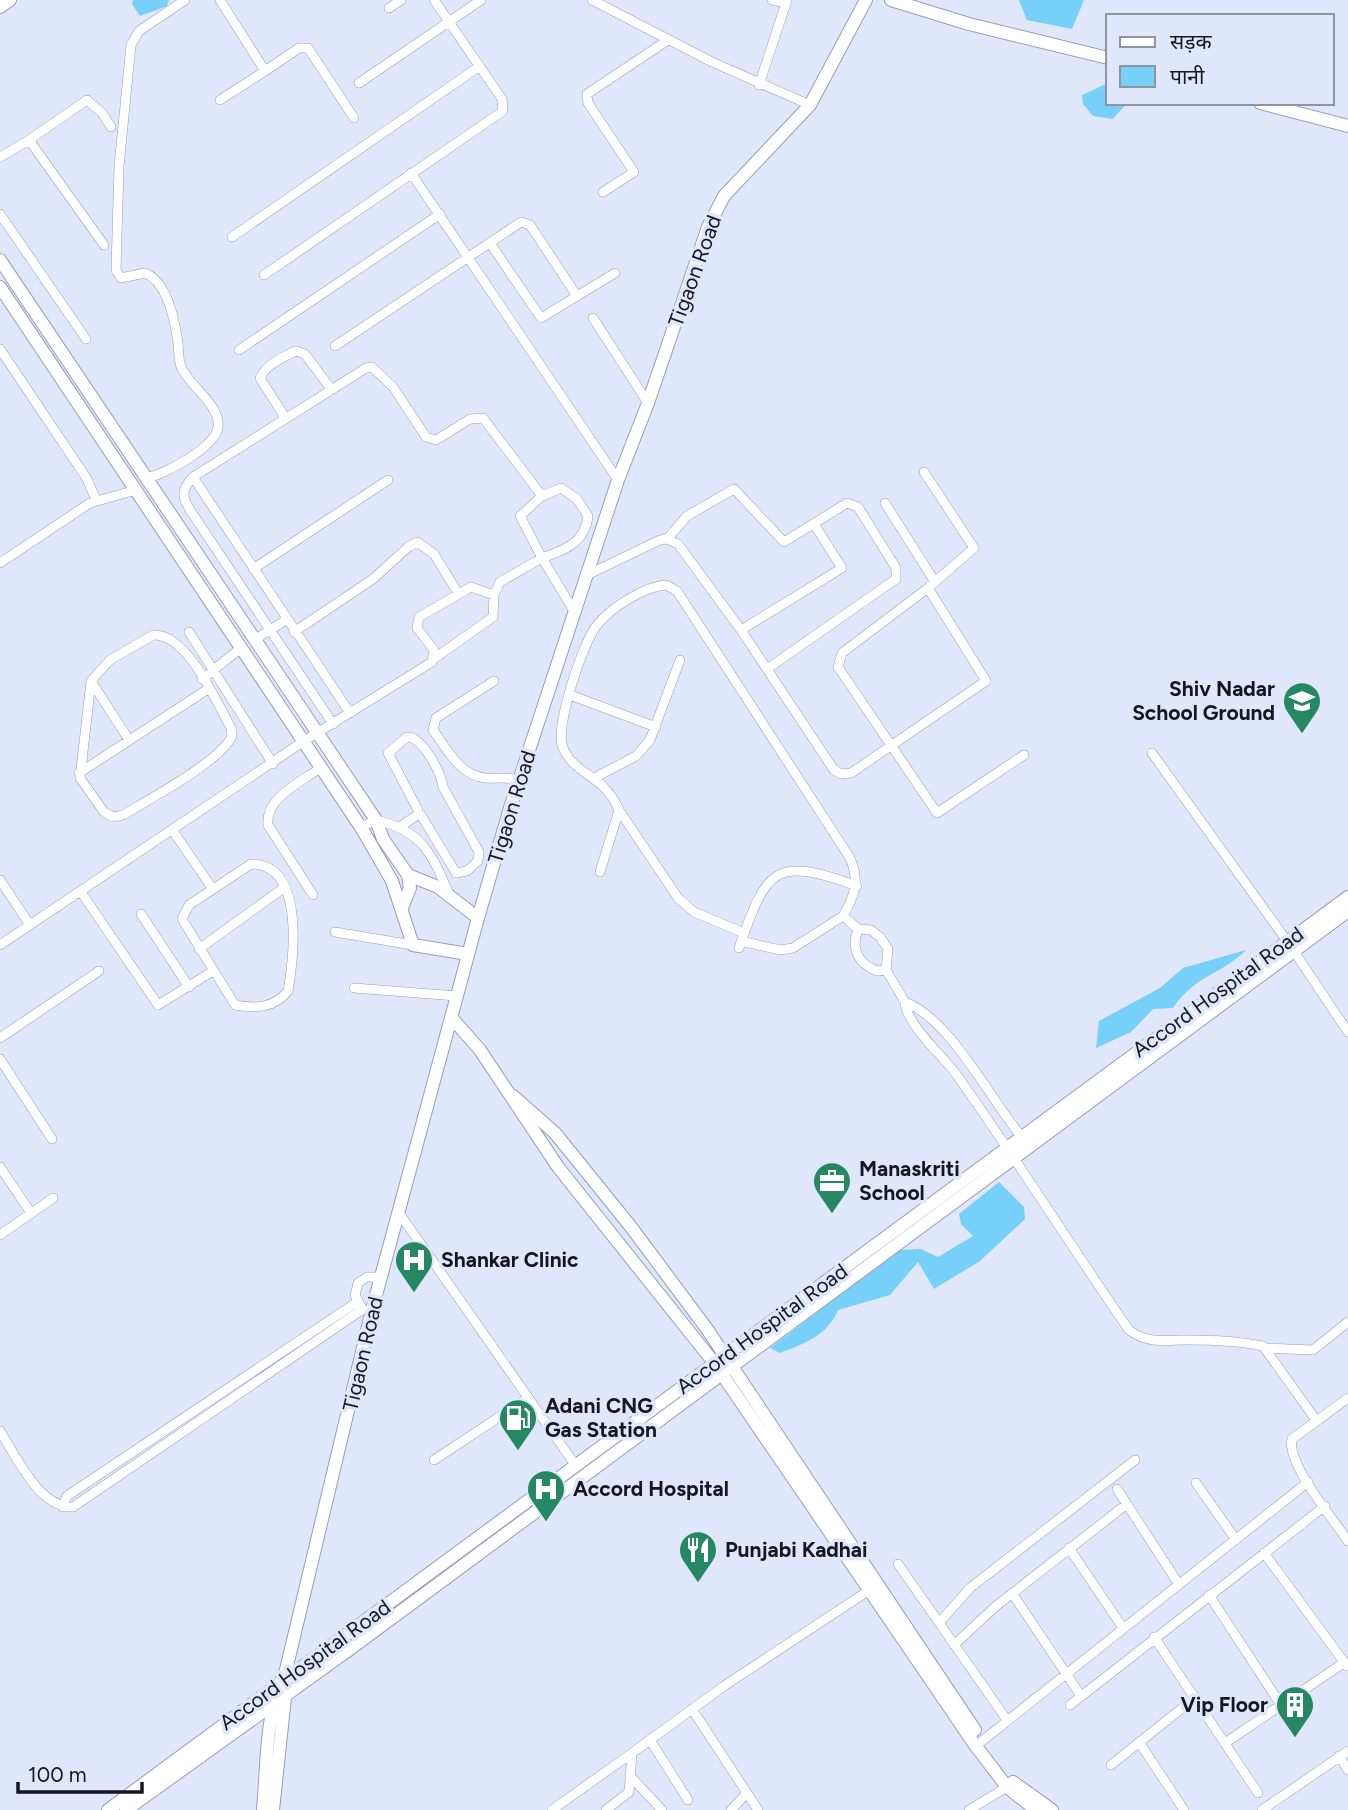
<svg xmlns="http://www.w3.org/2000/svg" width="1348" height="1810" viewBox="0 0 1348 1810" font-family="Figtree,'Noto Sans Devanagari',sans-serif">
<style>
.water{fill:#77d0f8}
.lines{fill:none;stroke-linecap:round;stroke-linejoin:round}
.street-casing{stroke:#959ebb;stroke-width:10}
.secondary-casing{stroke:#959ebb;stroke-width:14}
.street{stroke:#fff;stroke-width:9}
.secondary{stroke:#fff;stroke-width:12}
.labels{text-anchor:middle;stroke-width:7;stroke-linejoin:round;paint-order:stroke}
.street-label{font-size:21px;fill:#141721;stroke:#e1e7fa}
.poi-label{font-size:21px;font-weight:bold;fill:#141721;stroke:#e1e7fa;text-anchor:start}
</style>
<rect width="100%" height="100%" fill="#e1e7fa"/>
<path class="water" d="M133 0H169L167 6 140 16 132 4Z
M1019 0H1084L1072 29 1027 20Z
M1106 84 1108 103H1127L1113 119 1093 116 1083 104 1082 95Z
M1246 950C1221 975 1195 975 1173 1008L1153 1009 1131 1032 1096 1048 1099 1021 1160 988 1183 968Z
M999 1182 1024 1207 1025 1219 980 1261 934 1289 918 1262 890 1295 838 1310C828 1335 804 1344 780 1353L770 1348 899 1250 921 1249 938 1257 973 1236 961 1224 959 1214Z"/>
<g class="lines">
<defs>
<path id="street" d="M220 0 265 71 299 48H308L354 118
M592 0 712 62 810 105
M772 0 786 3
M389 8 401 0
M359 83 481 0
M759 85 787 0
M220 100 265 71
M29 140 87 100 102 113 111 127
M0 157 29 140 104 245
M411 173 618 480
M603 192 634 172 588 103 587 94 668 40
M0 214 86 339
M232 237 480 66
M490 243 541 318 615 273
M264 275 503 111 502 99 434 0
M593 318 648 403
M335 346 521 222 530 225 577 296
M0 349 87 479 96 500
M239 350 440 214
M286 419 260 378C265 366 284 356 296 351L305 354 331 389
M924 472 974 548 928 588 842 653 838 667 937 813 1024 755
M193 477 350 713
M146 478C164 475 216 447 218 427 221 406 191 387 182 369 178 361 179 352 178 343 175 321 168 282 145 273L121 278 116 270 119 166 131 45 139 31 185 0
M885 503 935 582
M667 539 687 516 734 489 784 542 847 503 858 507 896 568V579L767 669
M0 563 90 503 136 490
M253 569 388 480
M589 574 660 540 667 539 678 544 741 630 834 770 841 774 851 773 986 681 928 588
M741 630 842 568 814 524
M189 632 273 764
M294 632 373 579 408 547 417 542 434 554 458 593
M153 635C187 633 216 701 231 728L232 736C221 761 148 800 123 815L113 817 104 812 80 778 91 681 110 660Z
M254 640 286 620
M435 658 493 617 494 595 500 582 542 558 520 516 542 496
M202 679 241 648
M91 681 129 740
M494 681 436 718 433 730C446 748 461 777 486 778 499 779 507 776 520 781
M570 695 656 727
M333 724 192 513C182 498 180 491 193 477L366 368 372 367 393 387 426 437 436 440 470 419 483 418 542 496 561 488 577 499 588 516C585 543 565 550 542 558L574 611
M1152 753 1287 941 1348 1032
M79 773 208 689
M596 777 636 756 650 740 680 660
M418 810 388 753 407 737C423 737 441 773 443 787L479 852 478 861 467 871 456 873 421 815
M619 810 678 898 694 912 744 933
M401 826 416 816
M361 827 376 820C422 831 431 852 449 894
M173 831 212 888
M251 864C305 864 294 956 288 991 274 1008 256 1009 235 1005L182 919 189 905Z
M600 872 619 810C604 774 575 776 563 748 554 728 583 642 597 625 612 607 643 587 666 585L677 591 850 858C860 881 855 895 843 916L858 929
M0 880 30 925
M81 892 158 1005 213 971
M313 895 268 825C265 798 301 782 320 768
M141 914 189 987
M335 932 413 945
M741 941 780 950 793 948 843 916
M0 945 304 741 432 662 434 650 417 628 419 617 471 587 494 595
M739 948C767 868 774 856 857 886
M199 949 285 887
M886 970 877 971C857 963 851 948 858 929L871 930 880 937 888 949 886 970 905 1002
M354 988 457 996
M0 1038 99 971
M0 1059 52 1139
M1025 1141C992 1103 951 1019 905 1002 906 1024 942 1055 956 1074 1016 1158 1070 1245 1129 1330 1148 1344 1163 1340 1186 1340 1211 1340 1239 1341 1263 1346L1316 1420
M0 1167 31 1213
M399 1213 576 1466
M0 1235 53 1198
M361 1307 355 1295 358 1283 367 1277H380
M1267 1348 1313 1350 1348 1322
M1348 1398 1292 1439C1286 1463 1333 1519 1348 1541
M0 1431C16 1456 39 1508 73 1507L363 1309
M434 1460 528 1398
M1196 1483 1236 1540
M1117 1489 1178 1583
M62 1507 67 1496 357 1302
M1069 1548 1123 1628
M1264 1553 1347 1666
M898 1564 1007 1720
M1012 1593 1081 1696
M1209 1595 1281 1705
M939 1623 970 1588 1135 1460
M1154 1637 1258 1793
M954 1645 996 1606 1127 1504
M1070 1705 1325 1506
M692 1709 758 1810
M650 1740 688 1800
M982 1741 1308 1482
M1139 1742 1184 1810
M1225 1743 1345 1662
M1339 1756 1348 1770
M1111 1765 1196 1697
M631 1777 662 1810
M552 1810 632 1753
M606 1810 629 1792 632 1753 724 1686 874 1587
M731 1810 747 1793
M969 1810 1007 1787
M1262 1810 1348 1751"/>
<path id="secondary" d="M891 0 969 24 1108 58
M0 7 10 0
M1260 103 1348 126
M0 260 376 820 383 839 408 875 410 888 402 908
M0 287 362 829 392 881 413 945 468 954
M408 875 438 887 478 918
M451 1017 480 1050 558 1167 715 1364 975 1745 1007 1787 1036 1810
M513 1096 555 1133 631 1227 707 1329 975 1730
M1013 1782 1052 1810
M108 1810 1348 897
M126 1810 350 1649 1348 911
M263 1810C267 1766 265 1710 286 1670L372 1310 478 918 510 808 618 480 648 403 708 227 724 196 810 105 866 0
M273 1810 286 1688"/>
</defs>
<use href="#street" class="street-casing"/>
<use href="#secondary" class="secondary-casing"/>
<use href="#street" class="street"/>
<use href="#secondary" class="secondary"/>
</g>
<defs>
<symbol id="school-pin" viewBox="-11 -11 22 30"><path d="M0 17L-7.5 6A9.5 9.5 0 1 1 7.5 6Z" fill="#258862" stroke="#e1e7fa"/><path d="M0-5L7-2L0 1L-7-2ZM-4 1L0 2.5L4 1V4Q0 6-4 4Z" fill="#fff"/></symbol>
<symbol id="office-pin" viewBox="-11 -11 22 30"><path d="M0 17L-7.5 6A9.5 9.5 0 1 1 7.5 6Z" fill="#258862" stroke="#e1e7fa"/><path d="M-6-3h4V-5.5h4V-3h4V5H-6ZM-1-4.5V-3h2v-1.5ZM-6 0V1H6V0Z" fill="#fff"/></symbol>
<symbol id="hospital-pin" viewBox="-11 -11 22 30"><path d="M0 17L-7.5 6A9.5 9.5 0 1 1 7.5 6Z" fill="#258862" stroke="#e1e7fa"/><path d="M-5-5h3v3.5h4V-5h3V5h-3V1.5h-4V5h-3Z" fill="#fff"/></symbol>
<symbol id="fuel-pin" viewBox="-11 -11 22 30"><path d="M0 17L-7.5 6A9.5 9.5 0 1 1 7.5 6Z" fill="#258862" stroke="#e1e7fa"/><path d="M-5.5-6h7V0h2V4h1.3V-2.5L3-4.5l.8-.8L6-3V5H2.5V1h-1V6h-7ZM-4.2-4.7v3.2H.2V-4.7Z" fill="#fff"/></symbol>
<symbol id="restaurant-pin" viewBox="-11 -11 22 30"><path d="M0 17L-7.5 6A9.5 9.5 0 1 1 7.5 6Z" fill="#258862" stroke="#e1e7fa"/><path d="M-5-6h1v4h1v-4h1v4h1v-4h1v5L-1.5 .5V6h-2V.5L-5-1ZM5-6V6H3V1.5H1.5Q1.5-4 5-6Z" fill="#fff"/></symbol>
<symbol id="building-pin" viewBox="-11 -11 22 30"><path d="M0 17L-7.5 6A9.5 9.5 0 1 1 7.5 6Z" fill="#258862" stroke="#e1e7fa"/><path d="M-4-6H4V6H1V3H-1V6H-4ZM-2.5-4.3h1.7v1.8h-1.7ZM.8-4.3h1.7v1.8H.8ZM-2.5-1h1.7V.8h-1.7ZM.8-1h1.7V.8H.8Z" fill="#fff"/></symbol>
</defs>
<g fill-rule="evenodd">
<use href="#school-pin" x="1280" y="679" width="44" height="60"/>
<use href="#office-pin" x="810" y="1159" width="44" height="60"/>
<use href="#hospital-pin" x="392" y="1238" width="44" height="60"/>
<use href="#fuel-pin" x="496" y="1396" width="44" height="60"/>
<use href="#hospital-pin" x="524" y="1467" width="44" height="60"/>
<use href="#restaurant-pin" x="676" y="1528" width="44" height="60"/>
<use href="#building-pin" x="1273" y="1683" width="44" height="60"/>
</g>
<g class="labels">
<g class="street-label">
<text transform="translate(695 271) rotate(-70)" y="7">Tigaon Road</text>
<text transform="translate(512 807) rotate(-73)" y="7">Tigaon Road</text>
<text transform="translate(1218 992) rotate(-36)" y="7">Accord Hospital Road</text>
<text transform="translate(762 1329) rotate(-36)" y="7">Accord Hospital Road</text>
<text transform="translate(363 1354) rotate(-77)" y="7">Tigaon Road</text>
<text transform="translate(305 1665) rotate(-36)" y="7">Accord Hospital Road</text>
</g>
<g class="poi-label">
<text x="1275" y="696" text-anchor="end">Shiv Nadar<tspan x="1275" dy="24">School Ground</tspan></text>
<text x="859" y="1176">Manaskriti<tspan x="859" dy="24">School</tspan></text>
<text x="441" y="1267">Shankar Clinic</text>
<text x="545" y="1413">Adani CNG<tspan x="545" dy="24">Gas Station</tspan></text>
<text x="573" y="1496">Accord Hospital</text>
<text x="725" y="1557">Punjabi Kadhai</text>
<text x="1268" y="1712" text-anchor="end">Vip Floor</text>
</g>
</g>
<rect x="1106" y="14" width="228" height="91" fill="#e1e7fa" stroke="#8f94a3" stroke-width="2"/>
<rect x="1120" y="37" width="35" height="10" fill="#ffffff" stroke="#8f94a3" stroke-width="2"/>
<text x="1170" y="49" font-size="21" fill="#141721">सड़क</text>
<rect x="1120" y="66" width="35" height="21" fill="#77d0f8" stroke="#8f94a3" stroke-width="2"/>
<text x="1170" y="84" font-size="21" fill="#141721">पानी</text>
<path d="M18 1782v10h124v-10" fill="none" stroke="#141721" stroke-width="3.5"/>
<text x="28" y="1782" font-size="21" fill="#141721" stroke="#e1e7fa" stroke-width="5" paint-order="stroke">100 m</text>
</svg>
